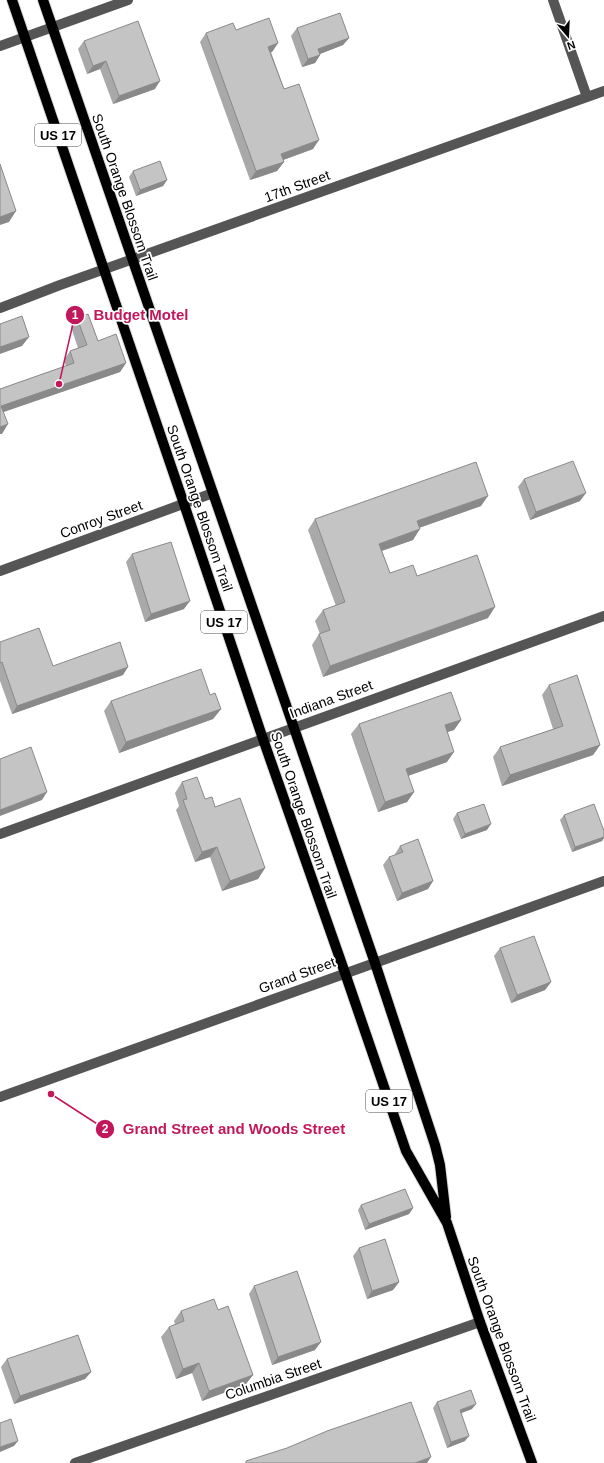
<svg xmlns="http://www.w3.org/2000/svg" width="604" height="1463" viewBox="0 0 604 1463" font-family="Helvetica,sans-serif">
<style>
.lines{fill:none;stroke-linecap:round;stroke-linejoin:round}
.major-casing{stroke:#dbdbdb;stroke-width:12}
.minor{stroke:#555;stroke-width:10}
.major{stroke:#000;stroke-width:10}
.wall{fill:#a9a9a9}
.shaded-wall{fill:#898989}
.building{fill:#c4c4c4;stroke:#898989}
.labels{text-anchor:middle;stroke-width:3.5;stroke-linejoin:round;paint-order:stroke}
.shield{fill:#fff;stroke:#4c4c4c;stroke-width:1}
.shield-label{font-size:13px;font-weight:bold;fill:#000}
.street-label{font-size:14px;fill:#000;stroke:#fff}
.leader{fill:none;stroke:#c2185b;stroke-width:1.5}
.callout-dot{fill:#c2185b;stroke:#fff;stroke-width:1.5}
.mark-label{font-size:12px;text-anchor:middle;font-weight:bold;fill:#fff}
.callout-label{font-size:15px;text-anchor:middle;font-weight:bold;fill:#c2185b;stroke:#fff;stroke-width:3.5;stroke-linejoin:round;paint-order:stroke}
</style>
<rect width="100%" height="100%" fill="#fff"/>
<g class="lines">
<defs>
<path id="major" d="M12 0 184 504 263 739 345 973 406 1151 447 1223 480 1322 532 1463
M43 0 375 963 435 1145 440 1165 446 1217"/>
</defs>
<use href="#major" class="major-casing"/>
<path class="minor" d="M553 0 587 97
M0 46 128 0
M0 308 60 285 604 91
M0 571 213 493
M0 834 604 616
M0 1097 604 881
M75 1463 480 1322"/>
<use href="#major" class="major"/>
</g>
<path class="wall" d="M297 28 349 38 343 45 320 54V55L315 63 302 67 291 36Z
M236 30 278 43 272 52H271L284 89 313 149 283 160 284 162 277 171 250 180 200 42 206 33Z
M84 41 155 89 113 104 100 69 87 74 78 49Z
M133 171 167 180 163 186 136 196 129 177Z
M77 318 98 341 126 363 120 372 4 412 2 434 0 389 66 366 64 360 70 351 78 348 71 327Z
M524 479 580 501 530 520 518 487Z
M481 506 419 528 413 540 382 551 390 573 417 576 488 618 323 677 312 645 319 634H320L315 621 323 610 336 606 308 530 315 519Z
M132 554 184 609 145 622 126 562Z
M0 642 53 666 123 675 12 714 0 681Z
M549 685 600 745 593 755 502 786 493 757 500 747 553 729 542 695Z
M210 695 221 709 213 719 119 753 104 711 111 701Z
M461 720 454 730 447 732V762L408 776 414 792 407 802 378 812 351 734 359 724Z
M182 782 215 807 265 868 258 879 222 891 210 857 195 862 176 810 179 806 175 793Z
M457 813 487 830 461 839 453 819Z
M564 815 604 831V838L602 841 572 852 560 820Z
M400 846 433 881 428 889 397 901 383 865 389 857 395 855V854Z
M500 948 551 982 545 990 511 1003 494 956Z
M361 1205 413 1208 409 1214 365 1230 358 1210Z
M359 1248 399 1282 393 1290 367 1299 353 1256Z
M254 1286 315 1350 272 1365 249 1294Z
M218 1310 253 1375 245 1385 202 1401 192 1373 176 1379 161 1337 169 1327 175 1324 174 1321 181 1311Z
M7 1359 91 1372 85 1379 14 1404 1 1367Z
M437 1402 472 1409 461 1413 465 1441 447 1448 433 1408Z"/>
<path class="shaded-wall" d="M349 38 343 45 312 57 318 49Z
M278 43 272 52 262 56 268 47Z
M320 55 315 63 302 67 308 59Z
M106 61 100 69 87 74 93 66Z
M160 81 155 89 113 104 119 96Z
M319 140 313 149 275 163 281 154Z
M284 162 277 171 250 180 256 171Z
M167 180 163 186 136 196 140 190Z
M16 211 9 222 0 225V217Z
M29 337 22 346 0 354V347Z
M126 363 120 372 0 413 1 406Z
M8 424 2 434H0V427Z
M586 493 580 501 530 520 536 512Z
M488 496 481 506 410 531 417 521Z
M420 529 413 540 372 554 379 544Z
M190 601 184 609 145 622 151 614Z
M495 607 488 618 323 677 330 666Z
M128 667 123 675 12 714 17 706Z
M221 709 213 719 119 753 126 742Z
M461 720 454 730 438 735 445 725Z
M600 745 593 755 502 786 510 775Z
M454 752 447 762 399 779 406 769Z
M47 792 42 800 0 816V810Z
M414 792 407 802 378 812 385 802Z
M491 824 487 830 461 839 465 834Z
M604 837V838L602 841 572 852 575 847Z
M217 847 210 857 195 862 202 852Z
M265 868 258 879 222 891 230 881Z
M433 881 428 889 397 901 402 893Z
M551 982 545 990 511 1003 517 995Z
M413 1208 409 1214 365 1230 369 1224Z
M399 1282 393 1290 367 1299 372 1291Z
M321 1342 315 1350 272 1365 278 1357Z
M199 1363 192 1373 176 1379 183 1369Z
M91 1372 85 1379 14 1404 20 1396Z
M253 1375 245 1385 202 1401 209 1391Z
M476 1404 472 1409 456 1415 460 1410Z
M469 1436 465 1441 447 1448 451 1442Z
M18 1441 14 1446 0 1452V1447Z
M431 1457 427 1463H415Z"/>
<path class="building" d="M340 13 349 38 318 49 320 55 308 59 297 28Z
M269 18 278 43 268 47 284 89 299 84 319 140 281 154 284 162 256 171 206 33 233 23 236 30Z
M138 21 160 81 119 96 106 61 93 66 84 41Z
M160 161 167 180 140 190 133 171Z
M0 164 16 211 0 217Z
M88 314 98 341 116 334 126 363 1 406 8 424 0 427V389L74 363 70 351 87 345 77 318Z
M22 316 29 337 0 347V324Z
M573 461 586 493 536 512 524 479Z
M476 462 488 496 417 521 420 529 379 544 390 573 413 565 417 576 477 555 495 607 330 666 319 634 330 630 323 610 345 602 315 519Z
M171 542 190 601 151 614 132 554Z
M39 628 53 666 120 642 128 667 17 706 2 662 0 663V642Z
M201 669 210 695 215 693 221 709 126 742 111 701Z
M577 675 600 745 510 775 500 747 563 726 549 685Z
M451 692 461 720 445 725 454 752 406 769 414 792 385 802 359 724Z
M31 747 47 792 0 810V759Z
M197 777 205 799 212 797 215 807 240 798 265 868 230 881 217 847 202 852 183 800 187 799 182 782Z
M484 804 491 824 465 834 457 813Z
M594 804 604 831V837L575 847 564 815Z
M418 839 433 881 402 893 389 857 403 852 400 846Z
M534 936 551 982 517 995 500 948Z
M405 1189 413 1208 369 1224 361 1205Z
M385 1239 399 1282 372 1291 359 1248Z
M297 1271 321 1342 278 1357 254 1286Z
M214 1299 218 1310 228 1306 253 1375 209 1391 199 1363 183 1369 169 1327 184 1321 181 1311Z
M78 1335 91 1372 20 1396 7 1359Z
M471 1390 476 1404 460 1410 469 1436 451 1442 437 1402Z
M411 1402 431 1457 415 1463H246V1461L287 1448 327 1431Z
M11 1419 18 1441 0 1447V1423Z"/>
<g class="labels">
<g class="shield">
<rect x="35" y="124" width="46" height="22" rx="3"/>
<rect x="201" y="611" width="46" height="22" rx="3"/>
<rect x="366" y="1090" width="46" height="22" rx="3"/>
</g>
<g class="shield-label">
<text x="58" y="140">US 17</text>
<text x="224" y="627">US 17</text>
<text x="389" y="1106">US 17</text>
</g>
<g class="street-label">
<text transform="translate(297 186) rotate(-20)" y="5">17th Street</text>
<text transform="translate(125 197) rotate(71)" y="5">South Orange Blossom Trail</text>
<text transform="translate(200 508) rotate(71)" y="5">South Orange Blossom Trail</text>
<text transform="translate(101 519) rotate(-20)" y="5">Conroy Street</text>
<text transform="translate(331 699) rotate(-20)" y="5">Indiana Street</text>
<text transform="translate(304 815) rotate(71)" y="5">South Orange Blossom Trail</text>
<text transform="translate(297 975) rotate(-20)" y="5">Grand Street</text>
<text transform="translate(502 1339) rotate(70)" y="5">South Orange Blossom Trail</text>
<text transform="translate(273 1379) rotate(-19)" y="5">Columbia Street</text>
</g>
</g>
<path class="leader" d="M59 384L75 315M51 1094L105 1129"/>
<g class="callout-dot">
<circle cx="59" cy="384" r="4"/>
<circle cx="51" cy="1094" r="4"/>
<circle cx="75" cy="315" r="10"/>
<circle cx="105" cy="1129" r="10"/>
</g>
<g class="mark-label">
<text x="75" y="319">1</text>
<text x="105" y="1133">2</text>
</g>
<g class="callout-label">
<text x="141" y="320">Budget Motel</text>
<text x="234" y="1134">Grand Street and Woods Street</text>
</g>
<g transform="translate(568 36) rotate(161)" stroke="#ffffff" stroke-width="3" paint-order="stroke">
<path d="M0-3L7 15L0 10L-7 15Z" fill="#000000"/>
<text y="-6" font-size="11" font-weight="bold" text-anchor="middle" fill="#000000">N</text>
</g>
</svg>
